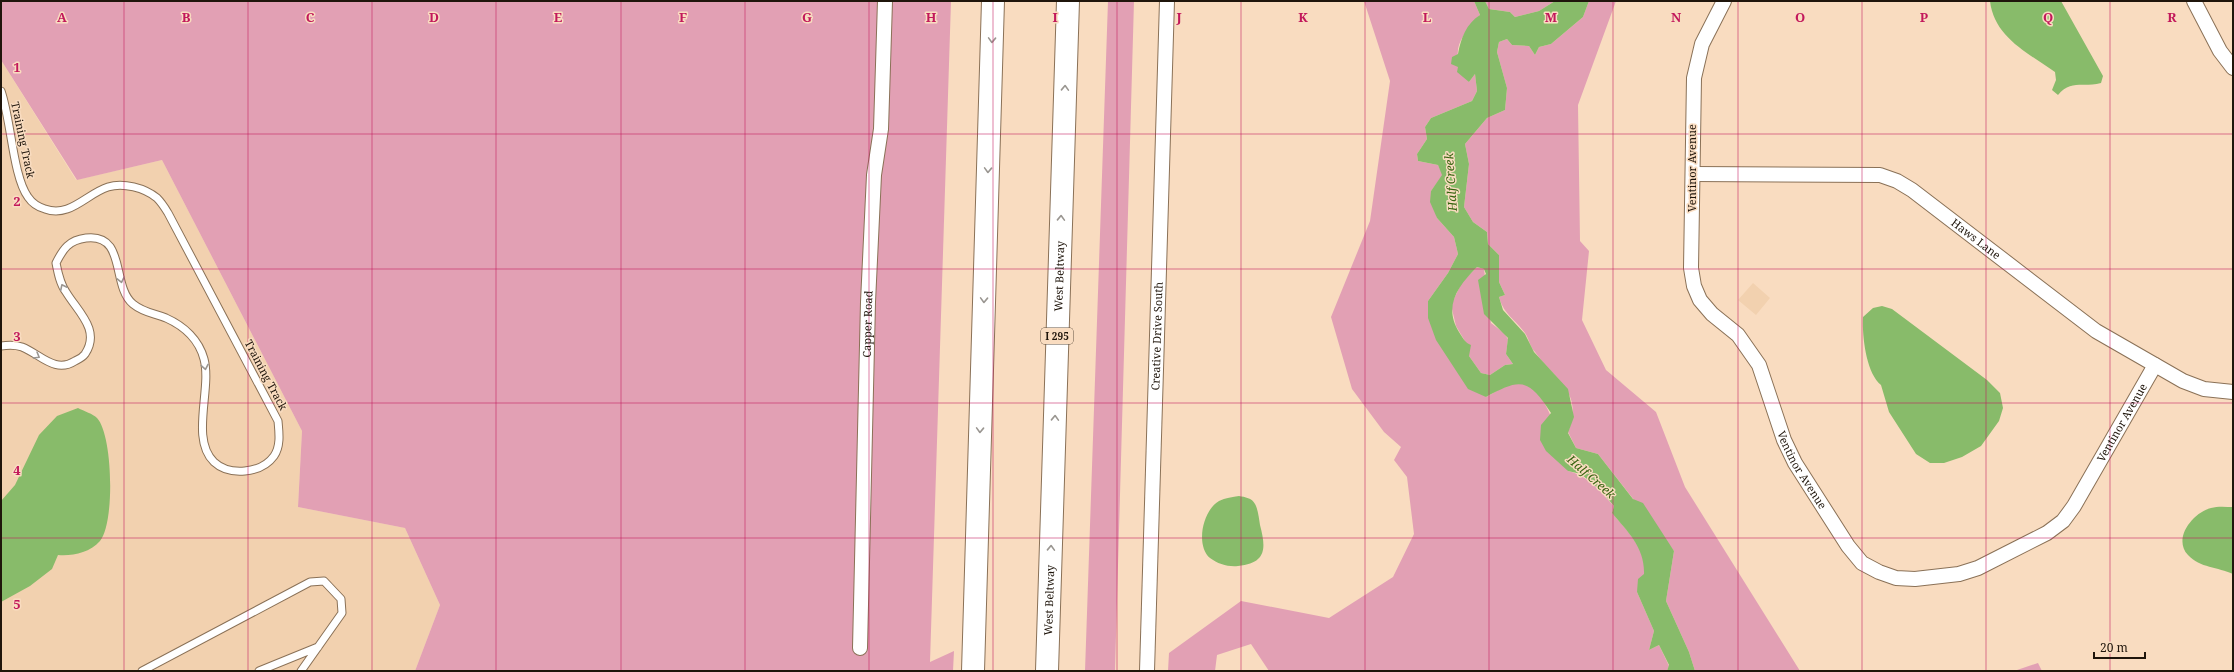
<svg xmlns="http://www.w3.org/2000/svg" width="2234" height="672" viewBox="0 0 2234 672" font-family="'Noto Serif',serif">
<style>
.built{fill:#f2d1af}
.green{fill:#e2a0b4}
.water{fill:#88bb6a;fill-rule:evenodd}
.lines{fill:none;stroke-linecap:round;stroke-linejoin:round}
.lane-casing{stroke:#8a7157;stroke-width:9}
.street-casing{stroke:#8a7157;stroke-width:16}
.highway-casing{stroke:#8a7157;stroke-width:24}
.lane{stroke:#fff;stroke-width:7}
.street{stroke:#fff;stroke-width:14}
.highway{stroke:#fff;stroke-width:22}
.oneway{stroke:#9a9691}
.grid{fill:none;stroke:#c2185b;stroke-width:1;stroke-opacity:0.55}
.labels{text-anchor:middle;stroke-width:3;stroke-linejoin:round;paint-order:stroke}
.shield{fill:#f9dcc0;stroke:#605141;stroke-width:1}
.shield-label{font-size:10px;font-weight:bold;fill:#1f150b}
.street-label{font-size:11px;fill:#1f150b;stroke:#f9dcc0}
.water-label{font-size:12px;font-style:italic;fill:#35630e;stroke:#f9dcc0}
.grid-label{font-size:13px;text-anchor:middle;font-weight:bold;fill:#c2185b;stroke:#f9dcc0;stroke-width:3;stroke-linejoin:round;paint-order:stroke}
</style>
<rect width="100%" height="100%" fill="#f9dcc0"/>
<path class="built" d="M1 60 76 180 162 160 302 431 298 507 405 528 440 605 415 671H1Z
M1753 283 1770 298 1756 315 1738 300Z"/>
<path class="green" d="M1 1H951L930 662 954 651 953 671H415L440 605 405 528 298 507 302 431 162 160 77 180 1 60Z
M1108 1H1134L1115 671H1085Z
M1364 1H1474L1480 15C1459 39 1448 51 1469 82L1475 74 1477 91 1472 101 1431 118 1425 127 1427 139 1417 154 1418 161 1438 165 1443 175 1431 191 1437 218 1454 237 1458 254 1448 273 1428 301 1486 397C1496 392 1507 383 1520 383 1549 385 1561 449 1568 471 1588 476 1600 491 1614 506L1612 513C1625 528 1650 553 1644 575 1643 581 1639 587 1637 592L1654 631 1649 650 1659 645 1669 666 1667 671H1269L1251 644 1217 655 1215 671H1168L1169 653 1241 601 1329 618 1393 577 1414 534 1407 477 1394 460 1401 447 1384 432 1352 389 1331 317 1370 221 1390 81Z
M1485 1H1555L1539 11 1515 17 1510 12 1489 9Z
M1589 1H1616L1578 105 1580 241 1589 251 1582 320 1606 370 1656 412 1685 487 1800 671H1695L1689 652 1666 601 1674 551 1598 454 1576 448 1568 432C1584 392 1556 381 1535 352 1530 347 1529 339 1525 333 1515 319 1504 315 1499 297L1505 295 1499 282V255L1488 244 1487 232 1473 222 1464 207 1469 164 1465 144 1487 118 1505 110 1507 88 1497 52 1499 42 1507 39 1512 45 1529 46 1535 55 1539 47 1551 44 1583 17Z
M1477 267 1484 269 1491 323 1504 333 1508 339 1506 354 1513 364 1505 365 1490 375 1481 373 1469 356 1466 343 1456 326 1451 305 1462 282Z
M2038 663 2042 671H2014Z"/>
<path class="water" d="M1474 1H1485L1489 9 1510 12 1515 17 1539 11 1555 1H1589L1583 17 1551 44 1539 47 1535 55 1529 46 1512 45 1507 39 1499 42 1497 52 1507 88 1505 110 1487 118 1465 144 1469 164 1464 207 1473 222 1487 232 1488 244 1499 255V282L1505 295 1499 297 1503 310 1525 334 1534 352 1568 389 1574 417 1568 433 1576 448 1598 454 1633 499 1643 503 1674 551 1666 601 1689 652 1695 671H1667L1669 665 1659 645 1649 650 1654 631 1637 592 1638 579 1644 574C1645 548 1628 532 1612 513L1614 506 1601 491 1581 474 1568 471 1546 451 1540 440 1541 425 1551 413C1528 378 1521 378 1486 397L1468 389 1436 340 1428 318V301L1448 273 1458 254 1454 237 1437 218 1430 202 1431 191 1442 175 1438 165 1418 161 1417 154 1427 139 1425 127 1431 118 1472 101 1477 91 1475 74 1469 82 1457 72 1458 67 1451 64 1452 57 1458 54C1461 38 1466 24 1480 15ZM1477 267 1484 269 1486 274 1478 280 1484 314 1508 338 1506 354 1513 364 1505 365 1490 375 1481 373 1469 356 1471 345C1465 343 1463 338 1459 332 1443 306 1458 286 1477 267Z
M1990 1H2061L2103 76 2101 83C2083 88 2071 79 2058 95L2052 90 2056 80 2055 72C2028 53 1994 37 1990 1Z
M1882 306 1892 309 1987 380 2000 393 2003 408 1999 421 1981 446 1962 457 1944 463H1930L1916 454 1889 412 1881 385C1866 373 1862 336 1863 317L1873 308Z
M78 408C84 411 93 414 97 418 113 435 115 523 100 541 89 553 73 556 58 555L52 569 30 586 1 602V501L15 485 39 435 57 416Z
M1239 496C1245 497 1252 498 1255 504 1258 509 1259 519 1260 525 1266 548 1267 563 1238 566 1228 567 1218 564 1210 558 1195 545 1203 510 1219 501 1225 498 1233 497 1239 496Z
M2233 507V574C2218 567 2200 568 2188 555 2172 538 2194 512 2211 508 2218 506 2226 507 2233 507Z"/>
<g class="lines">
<defs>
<path id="lane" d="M1 91C11 119 13 177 28 197 32 203 38 207 45 209 70 218 86 194 108 187 123 182 145 188 157 198 161 202 165 208 168 213L278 421C279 432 281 446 274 456 261 474 229 476 214 462 190 439 212 389 204 359 199 340 184 326 166 318 154 313 144 313 133 304 111 286 127 233 86 238 69 240 63 249 56 263 58 273 60 284 66 292 78 312 101 330 85 354 82 358 79 359 75 361 55 374 40 354 22 347 16 345 8 345 1 346
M142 671 310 582 324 581 341 599 342 613 301 671
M259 671 318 647"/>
<g id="street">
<path id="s1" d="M1724 1 1702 44 1694 78 1691 268 1694 286 1700 300 1712 314 1738 335 1759 365 1784 440 1795 463 1848 546 1862 563 1879 572 1896 578 1915 579 1959 574 1978 568 2047 533 2063 521 2074 506 2155 365"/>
<path d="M2194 1 2220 51 2233 68"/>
<path id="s2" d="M1693 174 1880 175 1897 181 1912 190 2096 331 2183 381 2204 389 2233 392"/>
<path id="s3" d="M860 648 868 302 874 175 881 129 885 1"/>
<path id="s4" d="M1147 671 1167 1"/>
</g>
<g id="highway">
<path d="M973 671 993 1"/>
<path id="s5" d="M1047 671 1068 1"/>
</g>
</defs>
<use href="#lane" class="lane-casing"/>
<use href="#street" class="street-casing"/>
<use href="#highway" class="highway-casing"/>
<use href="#lane" class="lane"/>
<use href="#street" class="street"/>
<use href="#highway" class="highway"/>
</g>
<defs><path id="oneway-chevron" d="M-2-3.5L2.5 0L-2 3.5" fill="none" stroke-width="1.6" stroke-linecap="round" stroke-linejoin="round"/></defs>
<g class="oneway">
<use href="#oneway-chevron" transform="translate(992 40) rotate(92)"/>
<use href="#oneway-chevron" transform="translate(1065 88) rotate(-88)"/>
<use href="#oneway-chevron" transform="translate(988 170) rotate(92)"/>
<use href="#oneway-chevron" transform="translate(1061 218) rotate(-88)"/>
<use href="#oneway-chevron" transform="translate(121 280) rotate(78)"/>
<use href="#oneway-chevron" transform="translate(63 287) rotate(-116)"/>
<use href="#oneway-chevron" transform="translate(984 300) rotate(92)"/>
<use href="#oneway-chevron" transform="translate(37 356) rotate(30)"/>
<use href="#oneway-chevron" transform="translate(205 367) rotate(79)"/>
<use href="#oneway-chevron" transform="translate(1055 418) rotate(-88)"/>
<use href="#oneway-chevron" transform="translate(980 430) rotate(92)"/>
<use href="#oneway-chevron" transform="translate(1051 548) rotate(-88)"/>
</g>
<path class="grid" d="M124 1V671M248 1V671M372 1V671M496 1V671M621 1V671M745 1V671M869 1V671M993 1V671M1117 1V671M1241 1V671M1365 1V671M1489 1V671M1613 1V671M1738 1V671M1862 1V671M1986 1V671M2110 1V671M1 134H2233M1 269H2233M1 403H2233M1 538H2233"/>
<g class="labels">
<rect class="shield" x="1041" y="328" width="32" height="16" rx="3"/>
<g class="shield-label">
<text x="1057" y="340">I 295</text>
</g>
<g class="street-label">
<text transform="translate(23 140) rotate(78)" y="4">Training Track</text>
<text transform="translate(1692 168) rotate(-90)" y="4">Ventinor Avenue</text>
<text dy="4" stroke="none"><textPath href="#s2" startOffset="303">Haws Lane</textPath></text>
<text dy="4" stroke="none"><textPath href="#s5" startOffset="395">West Beltway</textPath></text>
<text dy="4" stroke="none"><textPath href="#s3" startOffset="324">Capper Road</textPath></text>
<text dy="4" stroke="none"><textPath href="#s4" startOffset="335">Creative Drive South</textPath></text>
<text transform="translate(266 375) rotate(62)" y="4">Training Track</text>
<text dy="4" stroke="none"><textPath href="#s1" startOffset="953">Ventinor Avenue</textPath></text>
<text dy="4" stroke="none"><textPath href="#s1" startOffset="509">Ventinor Avenue</textPath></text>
<text dy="4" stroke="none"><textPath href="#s5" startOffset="71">West Beltway</textPath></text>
</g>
<g class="water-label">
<text transform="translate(1451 182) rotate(-94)" y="4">Half Creek</text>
<text transform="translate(1591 477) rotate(41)" y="4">Half Creek</text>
</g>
</g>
<g class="grid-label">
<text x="62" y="22">A</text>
<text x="186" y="22">B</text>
<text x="310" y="22">C</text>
<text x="434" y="22">D</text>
<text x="558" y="22">E</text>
<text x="683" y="22">F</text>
<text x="807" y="22">G</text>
<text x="931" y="22">H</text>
<text x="1055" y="22">I</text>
<text x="1179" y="22">J</text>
<text x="1303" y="22">K</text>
<text x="1427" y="22">L</text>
<text x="1551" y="22">M</text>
<text x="1676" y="22">N</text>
<text x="1800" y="22">O</text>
<text x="1924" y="22">P</text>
<text x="2048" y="22">Q</text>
<text x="2172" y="22">R</text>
<text x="17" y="72">1</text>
<text x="17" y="206">2</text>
<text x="17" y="341">3</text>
<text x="17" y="475">4</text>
<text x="17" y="609">5</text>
</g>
<rect width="2234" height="672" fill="none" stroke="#1f150b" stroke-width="4"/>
<path d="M2094 652v6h51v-6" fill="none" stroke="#1f150b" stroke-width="2"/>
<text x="2100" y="652" font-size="12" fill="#1f150b" stroke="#f9dcc0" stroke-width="3" paint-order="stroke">20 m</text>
</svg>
